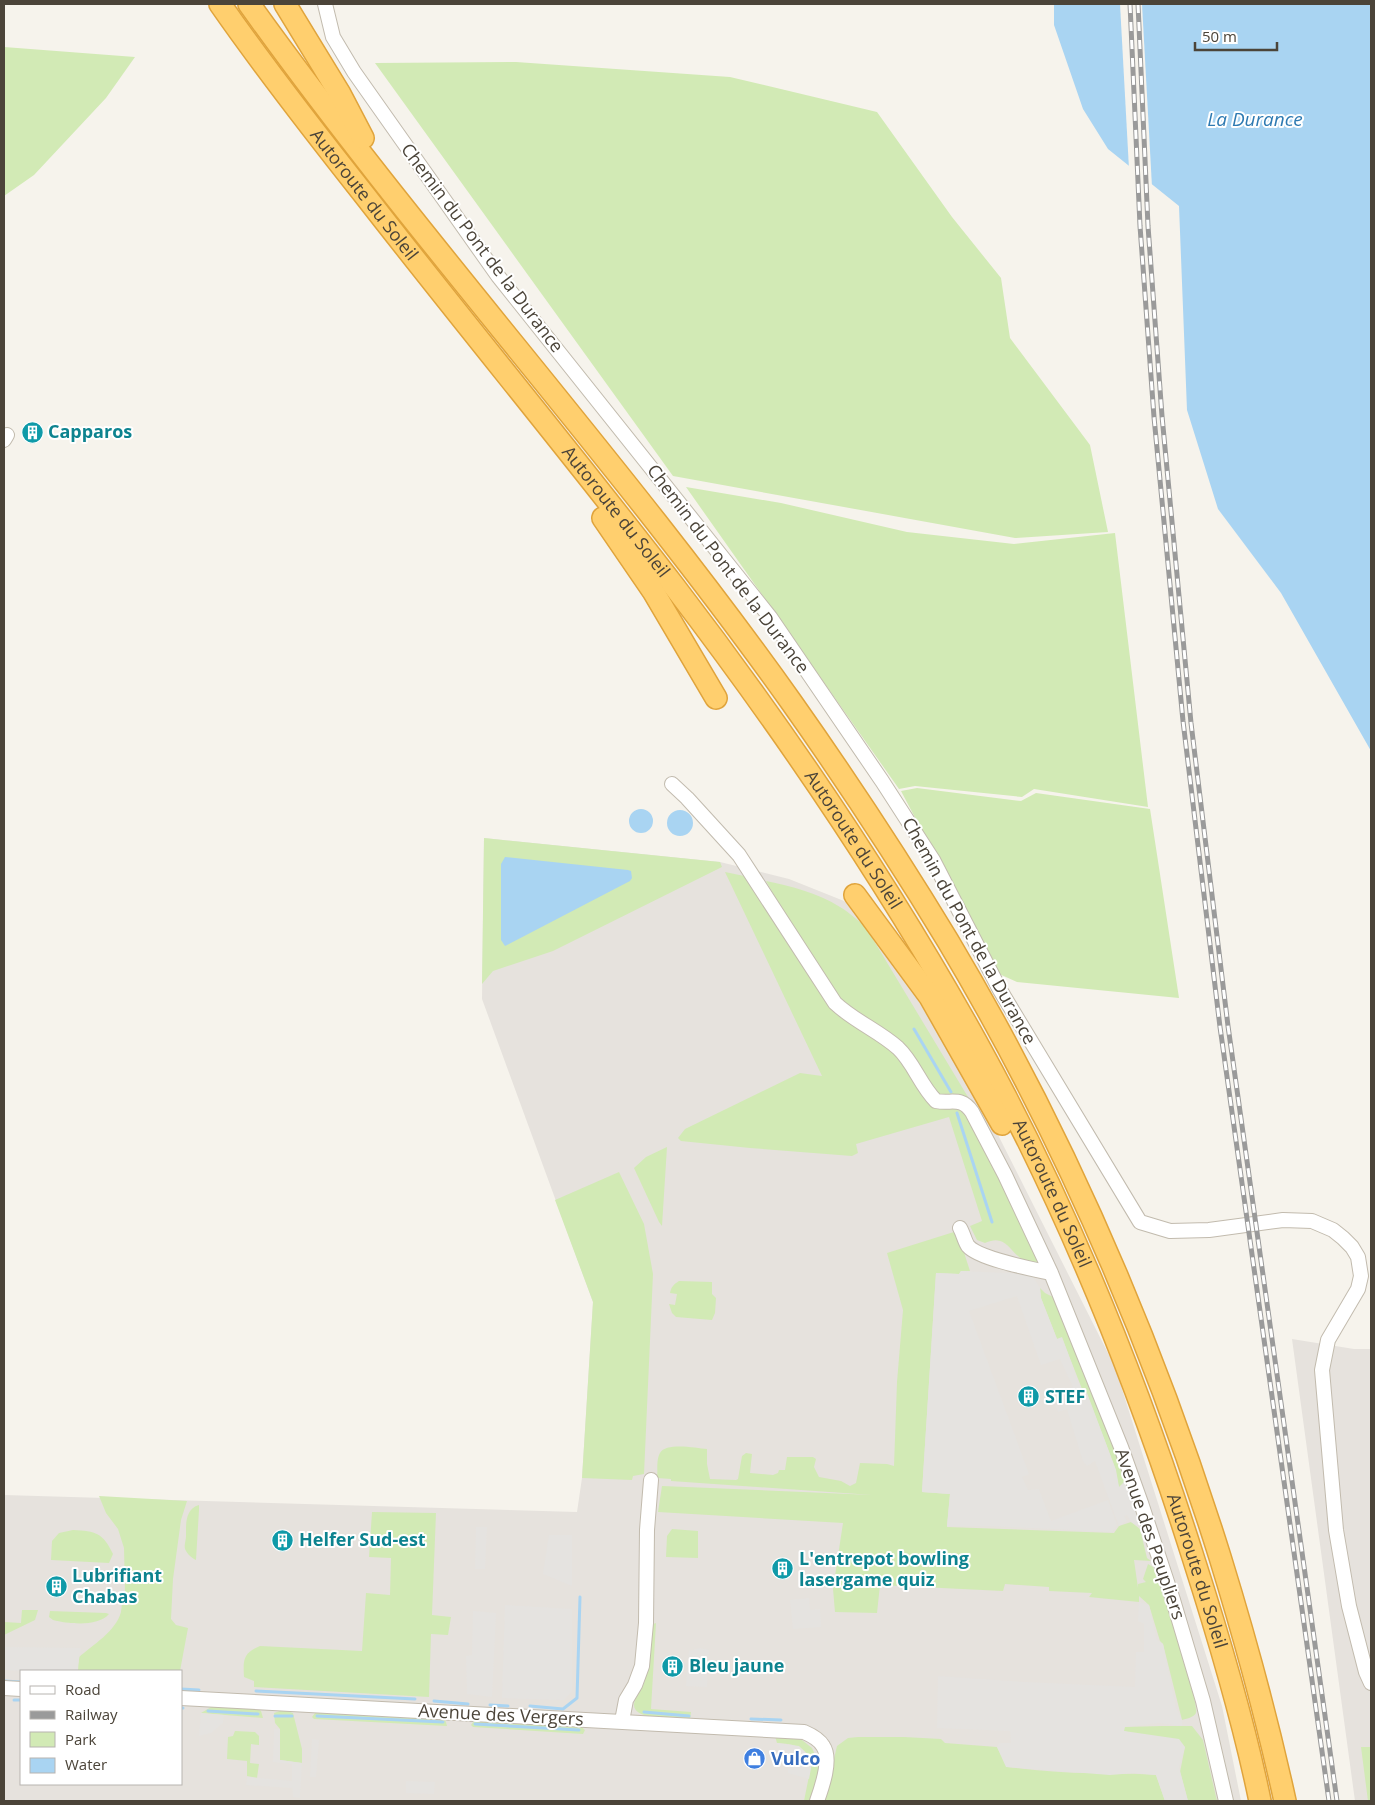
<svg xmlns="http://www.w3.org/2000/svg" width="1375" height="1805" viewBox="0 0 1375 1805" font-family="'Open Sans',sans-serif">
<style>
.industrial{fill:#e6e2dd;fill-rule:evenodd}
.green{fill:#d2eab5}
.parking{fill:#e5e3e0}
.water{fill:#a9d4f2}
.pier{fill:#f6f3ec}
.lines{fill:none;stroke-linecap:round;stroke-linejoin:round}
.stream{stroke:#a9d4f2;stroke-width:3}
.minor-casing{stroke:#c2bbae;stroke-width:16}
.highway-casing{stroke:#e0a43c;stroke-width:24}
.minor{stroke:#fff;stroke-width:14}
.highway{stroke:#ffcf6e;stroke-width:21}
.rail-casing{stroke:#9a9a9a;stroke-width:5}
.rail{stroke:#fff;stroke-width:3;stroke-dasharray:9;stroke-linecap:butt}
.labels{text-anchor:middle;stroke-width:4;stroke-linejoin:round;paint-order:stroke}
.street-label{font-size:18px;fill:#4b4439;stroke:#fff}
.culture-label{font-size:18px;font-weight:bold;fill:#0d838f;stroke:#fff;text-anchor:start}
.shop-label{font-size:18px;font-weight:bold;fill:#366cbe;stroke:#fff;text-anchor:start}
.water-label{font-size:19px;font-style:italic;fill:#2e7ab2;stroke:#fff}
</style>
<rect width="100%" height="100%" fill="#f6f3ec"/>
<path class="industrial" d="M484 838 720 862 789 879 844 901 870 921 992 1123 1115 1367 1222 1706 1241 1801H4V1495L577 1512 582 1478 593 1302 482 999ZM21 1671H181V1784H21Z
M1292 1339 1354 1349H1371V1801H1355Z"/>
<path class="green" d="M4 47 135 57 106 98 34 175 4 196Z
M516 62 730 77 877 112 952 217 1001 278 1010 338 1090 445 1108 532 1015 538 673 476 375 63Z
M686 487 781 503 907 532 1014 544 1115 533 1148 807 1034 789 1022 797 915 786 899 789Z
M917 788 1021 801 1036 793 1150 809 1179 998 1017 982 997 973 901 791Z
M484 838 720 862 722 867 553 951 493 971 482 984Z
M725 872 749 877 831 1001 875 1035 910 1069 915 1085 925 1100 936 1106 962 1105 1005 1188 1012 1208 1030 1238 1041 1262C1036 1262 1029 1263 1025 1261 1009 1253 1007 1233 985 1243L977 1240 970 1226 982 1221 949 1117 856 1144 858 1153 852 1156 750 1148 681 1141 678 1138 685 1129 800 1073 822 1076Z
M766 881C791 886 818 893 840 907 849 912 857 920 865 926L971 1102C961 1093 952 1095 940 1097L920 1075 846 1007 799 940Z
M667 1147 662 1226 659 1222 634 1168 646 1157Z
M619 1172 644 1224 653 1274 644 1474 633 1476 632 1480 582 1478 593 1302 555 1200Z
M957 1231 970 1271H961L959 1274 936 1273 922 1492 950 1494 947 1527 1114 1533 1119 1526 1131 1522 1140 1529 1147 1558 1151 1561 1134 1560 1138 1588V1584L1146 1582 1143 1579 1148 1564 1153 1567C1160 1585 1200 1702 1196 1713 1194 1717 1186 1719 1182 1720L1163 1644 1160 1641 1149 1605 1139 1596V1602L1089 1597 1092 1593 1049 1591V1587L1005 1584 1003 1591 880 1585 877 1613 835 1612 833 1589 843 1523 658 1512 662 1486 872 1495 671 1481V1479L657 1478C658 1471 656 1460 660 1453 666 1442 696 1448 707 1449V1464L710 1479 736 1480 738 1479 742 1456 746 1453 752 1454 750 1473 773 1475 778 1473 779 1470H785L787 1457H813L816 1459 814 1467 819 1477 841 1481 850 1486 856 1483 860 1463 887 1464 894 1466 897 1382 903 1310 887 1253Z
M679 1281 712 1282V1294L716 1298 715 1313 712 1320 676 1317 672 1313 669 1304 675 1305 677 1294 670 1293C671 1287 674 1284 679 1281Z
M1040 1288 1045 1293 1053 1297 1126 1477 1121 1488H1119L1115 1468 1087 1394H1084L1062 1338 1057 1339 1041 1298Z
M99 1496 187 1501 181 1520 173 1579 171 1619 176 1625 188 1628 180 1671H78L79 1657C93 1645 116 1631 121 1612 122 1606 122 1598 122 1592H125L124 1548 118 1529 106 1513Z
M199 1505V1510L196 1560C192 1558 187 1554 185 1549 184 1545 186 1540 186 1536 186 1524 185 1509 199 1505Z
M372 1512 436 1513 432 1615 451 1617 448 1635 431 1634 429 1697 254 1687V1681L244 1677C243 1660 243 1653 260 1646L362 1651 366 1593 390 1595 391 1558 369 1557Z
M672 1529 698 1531V1558L666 1557 667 1536Z
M73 1530C96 1531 103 1533 113 1554L109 1563 51 1560 52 1541 59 1533Z
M22 1610H38L35 1620 4 1635V1622L21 1623Z
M50 1611 106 1613 109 1614C98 1627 69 1624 53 1620L49 1617Z
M656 1623 651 1709 691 1712 690 1720C679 1719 632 1721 634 1704 635 1697 642 1690 644 1683 651 1665 650 1643 651 1625Z
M211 1707 256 1708 261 1711 263 1718 201 1713Z
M280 1711H287L293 1713 302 1749V1763L280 1760V1729L275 1723 274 1713Z
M319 1711 445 1719 447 1726 314 1719 312 1717 315 1713Z
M478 1720 579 1725 585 1730 583 1734 473 1727 471 1725 474 1721Z
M1163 1726H1192L1203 1740 1217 1801H1188L1180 1772 1185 1747 1124 1731V1727Z
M235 1731 255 1732 259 1736V1745L251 1744 250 1763 259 1764 257 1778 247 1776V1761L227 1759 228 1737 233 1736Z
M775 1736 794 1737 802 1740 812 1748 820 1766 812 1801H804L812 1761C804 1746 794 1744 777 1743Z
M858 1737H904L941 1739 945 1743 997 1747 1007 1767C1035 1770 1063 1773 1091 1773 1113 1774 1134 1773 1156 1775L1165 1801H824L837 1746 848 1738Z
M1361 1747H1371V1801H1368Z"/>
<path class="parking" d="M961 1271 1031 1274 1040 1288 1041 1298 1057 1339 1062 1337 1083 1394 1087 1393 1116 1470 1119 1487 1127 1479 1141 1527 1131 1522 1127 1515 1124 1516 1127 1521 1119 1526 1095 1461 1087 1466 1083 1461 1067 1409 1058 1412 1051 1396 1073 1387 1060 1359 1041 1365 1017 1296 969 1311 1029 1474 1022 1477 1028 1490 1039 1489 1051 1521 1108 1500 1117 1525 1112 1532 990 1526H947L950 1494 922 1492 936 1273 959 1274Z
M476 1527H487L485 1569H475Z
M549 1535H572V1586L543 1574Z
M809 1598 810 1610 820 1609 821 1627 793 1629 790 1600Z
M1139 1602 1149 1605 1157 1640 1163 1644 1176 1708 1182 1720V1726L1158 1723 1125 1727 1124 1731 1179 1739 1185 1747 1179 1767 1188 1801H1165L1156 1775 1135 1773 1110 1775 1006 1767 997 1747 999 1743H1011L1010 1731 937 1728 938 1676 1024 1682 1135 1687 1136 1652H1144V1624L1138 1621Z
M505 1605 572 1609V1691L564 1700 502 1698Z
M473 1611 496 1613 492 1697 467 1694 466 1656 472 1655Z
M4 1647 81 1648 77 1671H26L4 1670Z
M700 1648 709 1650 707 1687 686 1686 689 1651Z
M201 1713 224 1715 223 1723 211 1733 199 1736Z
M274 1729H280V1760L302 1763 300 1798 293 1797 292 1785V1788L246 1785 247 1777 292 1781V1764L273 1762Z
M312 1739 319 1740 316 1777H310Z
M777 1743 799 1746 803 1750 812 1763 809 1779 788 1773V1760Z
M406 1781 435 1782 434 1794 406 1793Z"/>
<path class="water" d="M1054 4H1371V751L1281 593 1218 509 1187 410 1179 206 1108 149 1083 109 1054 25Z
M629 821a12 12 0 1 1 24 0a12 12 0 1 1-24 0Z
M667 823a13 13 0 1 1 26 0a13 13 0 1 1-26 0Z
M505 857 628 870 631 871 632 878 630 881 505 946 501 940V864Z"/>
<path class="pier" d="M1120 4H1142L1152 187 1129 169Z"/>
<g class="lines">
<path class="stream" d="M914 1029 951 1092
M957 1113 992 1222
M4 1681 21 1682
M181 1689 199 1690
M256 1691 415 1699
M14 1700H21
M434 1701 468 1704
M490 1705 508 1706
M530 1706 563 1709 577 1698 580 1597
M181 1708H183
M208 1711 258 1714
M644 1712 689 1716
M275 1716H292
M317 1716 443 1722
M751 1719 781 1720
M475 1724 579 1730"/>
<defs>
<path id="minor" d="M325 4 333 37 354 72 498 276 770 617 882 781 933 860 1000 990 1140 1222 1170 1231 1209 1230 1283 1220 1312 1221 1333 1230 1343 1238 1352 1247 1358 1257 1361 1276 1358 1289 1328 1340 1322 1370 1336 1530 1349 1606 1366 1672 1371 1683
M4 440 7 435
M672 784 687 798 739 855 835 1003C854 1021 879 1031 898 1048 914 1063 920 1085 936 1101 952 1104 961 1096 972 1112L1005 1175 1051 1273 1121 1447 1141 1503 1173 1600 1203 1701 1226 1801
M960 1228C963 1233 965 1242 968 1246 979 1259 1033 1269 1051 1273
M4 1688 21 1689
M181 1698 804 1732C811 1735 819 1739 823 1746 832 1759 822 1787 817 1801
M622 1721 626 1700 635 1685 642 1666 646 1623 647 1530 651 1480"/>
<g id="highway">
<path id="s1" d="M220 4C266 70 316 134 366 197 468 328 573 455 674 586 785 731 888 883 977 1043 1067 1206 1137 1380 1193 1557 1219 1638 1243 1718 1260 1801"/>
<path d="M249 4C421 244 621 462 792 703 847 781 899 860 948 941 1063 1134 1153 1343 1220 1557 1245 1638 1267 1719 1285 1801"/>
<path d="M285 4 340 94 363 138"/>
<path d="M603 518 653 591 716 698"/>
<path d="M855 895 930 997 1002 1124"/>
</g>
</defs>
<use href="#minor" class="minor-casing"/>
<use href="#highway" class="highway-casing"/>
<use href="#minor" class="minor"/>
<use href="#highway" class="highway"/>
<defs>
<path id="rail" d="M1130 4 1140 226 1154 417 1183 721 1220 1027 1329 1801
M1138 4 1148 226 1162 416 1191 723 1228 1026 1337 1801"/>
</defs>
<use href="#rail" class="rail-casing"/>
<use href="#rail" class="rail"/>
</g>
<defs>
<symbol id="building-disc" viewBox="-11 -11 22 22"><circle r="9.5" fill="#0f9aa8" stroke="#fff"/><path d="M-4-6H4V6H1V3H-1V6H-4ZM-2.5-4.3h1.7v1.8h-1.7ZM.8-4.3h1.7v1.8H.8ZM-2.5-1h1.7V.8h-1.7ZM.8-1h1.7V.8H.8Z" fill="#fff"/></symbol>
<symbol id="shop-disc" viewBox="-11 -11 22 22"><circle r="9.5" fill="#3f7fe0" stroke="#fff"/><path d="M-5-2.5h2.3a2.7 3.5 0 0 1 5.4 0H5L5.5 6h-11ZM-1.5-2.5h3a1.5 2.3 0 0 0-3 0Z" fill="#fff"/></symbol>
</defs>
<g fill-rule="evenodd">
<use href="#building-disc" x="20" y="420" width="25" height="25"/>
<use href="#building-disc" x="1016" y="1384" width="25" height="25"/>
<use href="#building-disc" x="270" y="1528" width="25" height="25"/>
<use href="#building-disc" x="770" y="1556" width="25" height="25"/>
<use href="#building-disc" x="44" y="1574" width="25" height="25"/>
<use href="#building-disc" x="660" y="1654" width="25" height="25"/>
<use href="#shop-disc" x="742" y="1746" width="25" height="25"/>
</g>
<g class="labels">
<g class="street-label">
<text dy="6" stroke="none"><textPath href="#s1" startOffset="239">Autoroute du Soleil</textPath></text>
<text transform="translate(482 248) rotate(53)" y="6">Chemin du Pont de la Durance</text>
<text dy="6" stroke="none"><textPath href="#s1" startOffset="644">Autoroute du Soleil</textPath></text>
<text transform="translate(728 569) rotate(53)" y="6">Chemin du Pont de la Durance</text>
<text dy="6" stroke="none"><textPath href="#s1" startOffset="1049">Autoroute du Soleil</textPath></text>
<text transform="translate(969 931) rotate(61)" y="6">Chemin du Pont de la Durance</text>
<text dy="6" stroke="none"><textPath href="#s1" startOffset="1455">Autoroute du Soleil</textPath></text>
<text transform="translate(1150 1534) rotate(71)" y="6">Avenue des Peupliers</text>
<text dy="6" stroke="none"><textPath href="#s1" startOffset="1860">Autoroute du Soleil</textPath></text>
<text transform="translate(501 1715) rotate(3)" y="6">Avenue des Vergers</text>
</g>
<g class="culture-label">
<text x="48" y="438">Capparos</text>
<text x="1045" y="1403">STEF</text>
<text x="299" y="1546">Helfer Sud-est</text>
<text x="799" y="1565">L'entrepot bowling<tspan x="799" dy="21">lasergame quiz</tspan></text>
<text x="72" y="1582">Lubrifiant<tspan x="72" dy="21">Chabas</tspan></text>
<text x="689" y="1672">Bleu jaune</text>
</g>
<g class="shop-label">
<text x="771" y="1765">Vulco</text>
</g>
<g class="water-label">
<text x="1255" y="126">La Durance</text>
</g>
</g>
<rect width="1375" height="1805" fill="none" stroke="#4b4439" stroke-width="10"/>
<rect x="20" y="1670" width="162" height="115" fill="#ffffff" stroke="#b7b4b0"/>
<rect x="30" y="1686" width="25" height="8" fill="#ffffff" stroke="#b7b4b0"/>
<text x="65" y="1695" font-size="15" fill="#4b4439">Road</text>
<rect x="30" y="1711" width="25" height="8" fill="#9a9a9a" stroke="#b7b4b0"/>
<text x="65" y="1720" font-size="15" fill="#4b4439">Railway</text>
<rect x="30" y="1732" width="25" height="15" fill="#d2eab5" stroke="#b7b4b0"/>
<text x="65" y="1745" font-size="15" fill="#4b4439">Park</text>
<rect x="30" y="1758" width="25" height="15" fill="#a9d4f2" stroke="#b7b4b0"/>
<text x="65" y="1770" font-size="15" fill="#4b4439">Water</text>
<path d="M1195 42v8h82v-8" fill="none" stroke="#4b4439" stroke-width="2.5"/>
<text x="1202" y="42" font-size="15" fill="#4b4439" stroke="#ffffff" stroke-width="4" paint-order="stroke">50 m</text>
</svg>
